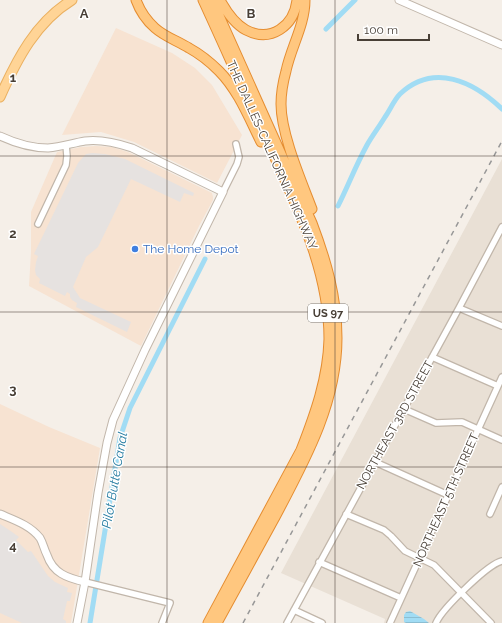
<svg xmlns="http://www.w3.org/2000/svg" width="502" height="623" viewBox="0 0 502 623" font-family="Raleway,sans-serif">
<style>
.residential{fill:#e9e0d5}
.commercial{fill:#f7e3d2}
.parking{fill:#e6e2e0}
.water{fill:url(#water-rules)}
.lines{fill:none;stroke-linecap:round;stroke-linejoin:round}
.canal{stroke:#a1dcf4;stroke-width:5}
.minor-casing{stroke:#c1b6aa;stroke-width:8}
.tertiary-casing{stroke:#c1b6aa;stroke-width:9}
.primary-casing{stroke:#eab060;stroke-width:11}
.trunk-casing{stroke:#e58d31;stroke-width:11}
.minor{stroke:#fff;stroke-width:5.5}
.tertiary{stroke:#fff;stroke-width:7}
.primary{stroke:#ffd496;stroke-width:9}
.trunk{stroke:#ffc77f;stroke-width:9}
.rail{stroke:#979797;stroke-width:1.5;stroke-dasharray:5 5;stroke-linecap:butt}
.grid{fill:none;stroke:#483f36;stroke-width:1;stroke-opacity:0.55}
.shop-dot{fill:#3f7fe0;stroke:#fff;stroke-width:1.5}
.labels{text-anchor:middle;stroke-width:3;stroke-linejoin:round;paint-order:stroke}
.shield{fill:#fff;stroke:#7f7972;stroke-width:1}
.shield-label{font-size:11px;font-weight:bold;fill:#483f36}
.street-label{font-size:12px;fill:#483f36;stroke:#fff}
.shop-label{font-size:12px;fill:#366cbe;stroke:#fff;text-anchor:start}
.water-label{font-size:13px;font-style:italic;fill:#257ca1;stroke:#fff}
.grid-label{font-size:13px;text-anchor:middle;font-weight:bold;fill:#483f36;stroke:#fff;stroke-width:3;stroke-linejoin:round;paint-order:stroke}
</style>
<defs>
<pattern id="water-rules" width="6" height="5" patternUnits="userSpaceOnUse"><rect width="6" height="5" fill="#a1dcf4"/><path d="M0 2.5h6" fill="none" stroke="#8cbed2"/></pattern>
</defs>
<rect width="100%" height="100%" fill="#f5efe8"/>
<path class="residential" d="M502 159V623H384L385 619 281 573Z"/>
<path class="commercial" d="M116 28 172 53 195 68 212 85 242 135 217 183 134 142 101 132 62 135Z
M96 146 112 147 128 152 208 191 212 193 213 197V200L199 226 141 346 29 286 31 252V212L57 152 81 147Z
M0 404 49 427 100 448 71 623H0Z"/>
<path class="parking" d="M92 153 105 154 125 159 194 193 193 196 184 193 180 202 131 179 98 247 86 257 73 287 80 298 131 322 127 332 76 307 77 303 72 300 70 297V294L67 292 65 296 39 283 40 279 36 275 35 270 36 262 38 256 34 254 78 163 86 154Z
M0 524 12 532 19 537 16 540 28 552 31 551 48 576 55 582 68 588 67 592 72 593 70 601H67L63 619 66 621V623H22L0 613Z"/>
<path class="water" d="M410 611 424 619 429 623H406L404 622V615L406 612Z"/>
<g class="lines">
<path class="canal" d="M326 29 355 0
M338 206C348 186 356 165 367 145 372 136 379 127 385 117 390 110 394 100 400 94 434 62 474 82 502 109
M90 623 120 438 130 408 205 259"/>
<defs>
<path id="minor" d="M223 192 237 164 239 157 236 144
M38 224 66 165 67 156 66 145
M459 308 502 326
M432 357 498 386
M404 409 436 423 462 422 502 440
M375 462 448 495
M346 514 384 530 391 536 405 551 434 565 491 623
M490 514 502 487
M319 562 401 598
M85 582 170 603 162 623
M294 610 322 623
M287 623 459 308 502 227
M390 623 502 377
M436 623C442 609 488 564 502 561"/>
<path id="tertiary" d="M399 0 502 45
M0 136C15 143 31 148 48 148 61 147 73 143 85 141 101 139 117 143 132 148L223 192 145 350 113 420 107 443 98 493 85 582 77 623
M0 514C14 520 30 525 40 538 43 543 44 549 47 555 53 573 67 578 85 582"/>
<path id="primary" d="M0 97C17 59 36 22 72 0"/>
<path id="trunk" d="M136 0C140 11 146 20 155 28 165 37 178 41 189 48 200 54 210 62 219 71 238 90 249 118 261 142
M203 0C226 50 248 100 271 149 298 210 329 270 329 339 328 378 315 414 301 450L208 623
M212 0 312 223C326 260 337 297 337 338 337 404 304 462 274 519 255 554 236 588 217 623
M220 0C226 11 235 24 246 30 271 43 294 26 297 0
M305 0C305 25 291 47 286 71 283 82 281 92 281 104 281 134 301 180 312 209"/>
</defs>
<use href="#minor" class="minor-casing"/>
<use href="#tertiary" class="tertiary-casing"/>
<use href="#primary" class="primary-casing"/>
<use href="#trunk" class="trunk-casing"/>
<use href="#minor" class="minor"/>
<use href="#tertiary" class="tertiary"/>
<use href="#primary" class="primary"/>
<use href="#trunk" class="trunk"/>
<path class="rail" d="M243 623 502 141"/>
</g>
<path class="grid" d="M167 0V623M335 0V623M0 156H502M0 312H502M0 467H502"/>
<circle class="shop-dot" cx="135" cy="249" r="4"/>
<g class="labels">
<rect class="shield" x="308" y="304" width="40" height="18" rx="3"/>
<g class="shield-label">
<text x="328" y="317">US 97</text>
</g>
<g class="street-label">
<text transform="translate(272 155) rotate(66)" y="4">THE DALLES-CALIFORNIA HIGHWAY</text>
<text transform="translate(395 425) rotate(-61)" y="4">NORTHEAST 3RD STREET</text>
<text transform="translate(446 500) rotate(-66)" y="4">NORTHEAST 5TH STREET</text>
</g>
<g class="shop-label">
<text x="143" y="253">The Home Depot</text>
</g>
<g class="water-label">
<text transform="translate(114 480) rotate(-80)" y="5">Pilot Butte Canal</text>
</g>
</g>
<g class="grid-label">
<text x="84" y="18">A</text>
<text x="251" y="18">B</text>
<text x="13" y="82">1</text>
<text x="13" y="238">2</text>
<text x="13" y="394">3</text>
<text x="13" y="550">4</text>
</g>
<path d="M358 34v6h71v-6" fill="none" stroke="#483f36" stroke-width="2"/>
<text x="364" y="34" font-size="12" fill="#483f36" stroke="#ffffff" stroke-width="3" paint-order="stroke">100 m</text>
</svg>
